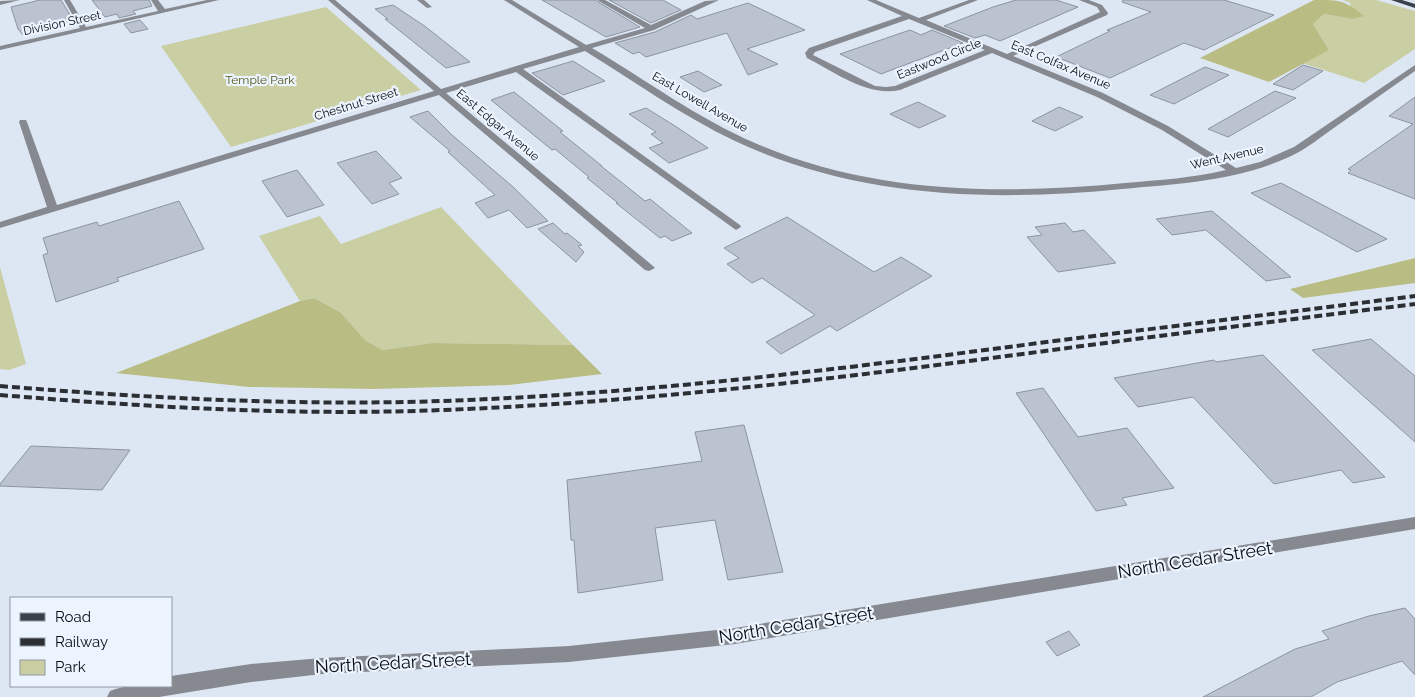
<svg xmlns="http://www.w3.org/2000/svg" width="1415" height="697" viewBox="0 0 1415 697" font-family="Raleway,sans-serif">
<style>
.green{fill:#cacea3}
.forest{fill:#b9bd83}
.building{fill:#bac3cf;stroke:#8b94a0}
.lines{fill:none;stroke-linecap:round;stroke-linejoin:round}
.minor{fill:#868a90;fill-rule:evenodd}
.major{fill:#3b414a;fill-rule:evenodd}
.rail{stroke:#2b2f34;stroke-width:4;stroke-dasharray:8 4;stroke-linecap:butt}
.labels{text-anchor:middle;stroke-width:4.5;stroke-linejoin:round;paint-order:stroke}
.far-street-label{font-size:12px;fill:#0a0d11;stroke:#ecf4ff}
.far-park-label{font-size:12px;fill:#525511;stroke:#ecf4ff}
.near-street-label{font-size:18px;fill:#0a0d11;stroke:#ecf4ff}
</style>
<rect width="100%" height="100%" fill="#dde7f4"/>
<path class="green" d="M1343 0H1376L1415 11V49L1364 83 1302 63 1329 50 1313 24 1324 14 1352 19 1350 3Z
M326 7 421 90 231 147 161 46Z
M441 207 573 345 432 343 383 350 366 341 340 312 314 298 300 301 259 236 320 216 341 244Z
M0 267 26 364 9 370 0 369Z"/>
<path class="forest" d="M1314 0C1341 0 1344 0 1364 16L1352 19 1324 14 1313 24 1329 50 1269 82 1200 58Z
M1415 258V283L1303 298 1290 289Z
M314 298 340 312 366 341 383 350 432 343 573 345 602 374 509 385 375 389 249 387 116 373 300 301Z"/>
<path class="building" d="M40 0H61L75 23 23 35 18 29 11 7Z
M92 0H149L152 6 133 11 136 14 119 18 117 14 105 17Z
M542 0H595L640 27 606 37Z
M609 0H663L681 10 651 23Z
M1016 0H1056L1078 7 1000 41 985 35 975 38 944 26 993 7Z
M1123 0H1224L1274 15 1204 50 1184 43 1110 78 1056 57 1110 31 1107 30 1151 12 1122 2Z
M748 3 805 30 747 49 778 64 748 75 727 33 646 57 639 52 633 54 615 43 655 32 691 15 697 19Z
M393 5 426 27 470 62 446 68 385 19H388L375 9Z
M140 20 148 29 131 33 124 24Z
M910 30 921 35 932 30 963 43 881 74 840 54Z
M573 61 605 81 563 95 532 73Z
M1303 65 1323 71 1293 90 1273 84Z
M1205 67 1229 75 1174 104 1150 95Z
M698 71 708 77 722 85 704 92 680 77Z
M1275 91 1296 98 1228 137 1208 129Z
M514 92 563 131 560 132 602 166H601L645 201 650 199 692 233 672 241 665 236 660 238 616 203H618L587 178 589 177 555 149 552 150 491 100Z
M1415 97V199L1348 173 1351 170 1348 169 1413 124 1389 116Z
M918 102 946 116 919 128 890 114Z
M1059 107 1083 117 1055 131 1032 121Z
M646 108 675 126 708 148 669 163 649 148 663 143 651 134 656 132 629 114Z
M428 111 452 135 512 186 548 221 527 228 509 210 488 218 475 203 495 195 448 152 450 151 410 117Z
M376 151 402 178 389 183 399 194 372 204 337 163Z
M297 170 324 205 287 217 262 181Z
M1281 183 1387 239 1357 252 1251 193Z
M179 201 204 249 117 278 119 281 56 302 43 255 48 253 43 238 97 222 99 226Z
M1212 211 1291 277 1266 281 1206 230 1172 235 1156 219Z
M787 217 874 272 901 257 932 276 837 331 830 326 781 354 766 342 815 315 762 278 752 283 727 264 739 258 724 248Z
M553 223 565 234 567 233 582 245 578 246 584 252 576 262 538 229Z
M1065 223 1073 232 1084 230 1116 263 1058 272 1027 237 1042 235 1035 227Z
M1371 339 1415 376V442L1312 350Z
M1263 355 1385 477 1353 483 1341 470 1274 484 1193 397 1138 407 1114 378 1214 360 1216 362Z
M1043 388 1078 437 1127 428 1174 488 1122 498 1127 505 1096 511 1016 393Z
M744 425 783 572 728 580 715 520 655 528 663 580 578 593 574 540H571L567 480 702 461 695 432Z
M31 446 130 450 102 490 0 486V484Z
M1405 608 1415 619V675L1402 661 1337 682 1311 697H1203L1295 649 1329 639 1322 631 1369 616Z
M1069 631 1080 645 1057 656 1046 642Z"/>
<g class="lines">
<path class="minor" d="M20 0 0 5V1Z
M64 0H70L86 27 158 11 151 0H158L165 9 207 0H219L0 50V46L80 28Z
M328 0H335L441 89 579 47 504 0H512L586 45 645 28 597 0H605L651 25 705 1 719 0 654 30 592 48C646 80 697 118 755 143 872 194 1000 195 1125 183 1159 180 1193 178 1226 170L1162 130 1097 97 992 53 900 90C867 97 835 72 807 58L805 53 809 48 902 16 867 0H876L919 18 969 0H978L926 20 1007 54 1100 12 1097 7 1079 0H1089L1102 5 1108 13 1107 15 1013 56 1103 93 1168 126 1236 168 1260 162 1294 147 1415 65V71C1389 89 1364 107 1338 125 1322 136 1307 149 1289 157 1237 181 1178 184 1122 189 991 202 856 198 735 141 682 116 634 81 585 51L523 69 740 225 741 227 736 230 516 72 446 93 653 266 655 268 649 271 645 270 439 95 0 228V222L47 207 19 122 20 120H26L27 122 57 205 434 91ZM909 19 985 50 895 86 886 87 875 86 813 55 815 52Z
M417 0H424L432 7 427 8Z
M1415 517V529L735 644 569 662 322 674 251 682 159 697H107L110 691C129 683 151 686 171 686V676L251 664 322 658 569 646 735 628Z"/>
<path class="major" d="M1391 0H1402L1415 4V8Z"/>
<path class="rail" d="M0 386C147 398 295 406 442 401 642 394 841 369 1039 343 1165 327 1290 312 1415 296
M0 395C147 407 295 416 442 410 654 402 865 375 1075 347 1188 332 1302 318 1415 304"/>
</g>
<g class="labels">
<g class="far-street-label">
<text transform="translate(62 23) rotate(-12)" y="4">Division Street</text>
<text transform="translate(939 59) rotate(-22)" y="4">Eastwood Circle</text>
<text transform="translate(1061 65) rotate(23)" y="4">East Colfax Avenue</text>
<text transform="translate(700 102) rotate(30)" y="4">East Lowell Avenue</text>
<text transform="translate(356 104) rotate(-17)" y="4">Chestnut Street</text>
<text transform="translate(498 125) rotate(40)" y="4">East Edgar Avenue</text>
<text transform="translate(1227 157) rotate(-13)" y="4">Went Avenue</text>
</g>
<g class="far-park-label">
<text x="260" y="84">Temple Park</text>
</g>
<g class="near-street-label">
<text transform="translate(1195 560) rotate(-9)" y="6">North Cedar Street</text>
<text transform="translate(796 625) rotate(-9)" y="6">North Cedar Street</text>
<text transform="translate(393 663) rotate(-3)" y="6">North Cedar Street</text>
</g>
</g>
<rect x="10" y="597" width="162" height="90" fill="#ecf4ff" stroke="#9298a0"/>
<rect x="20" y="613" width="25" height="8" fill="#3b414a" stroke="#9298a0"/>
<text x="55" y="622" font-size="15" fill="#0a0d11">Road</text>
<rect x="20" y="638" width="25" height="8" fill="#2b2f34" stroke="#9298a0"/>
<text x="55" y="647" font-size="15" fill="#0a0d11">Railway</text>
<rect x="20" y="660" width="25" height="15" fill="#cacea3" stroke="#9298a0"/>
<text x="55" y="672" font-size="15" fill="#0a0d11">Park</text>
</svg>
